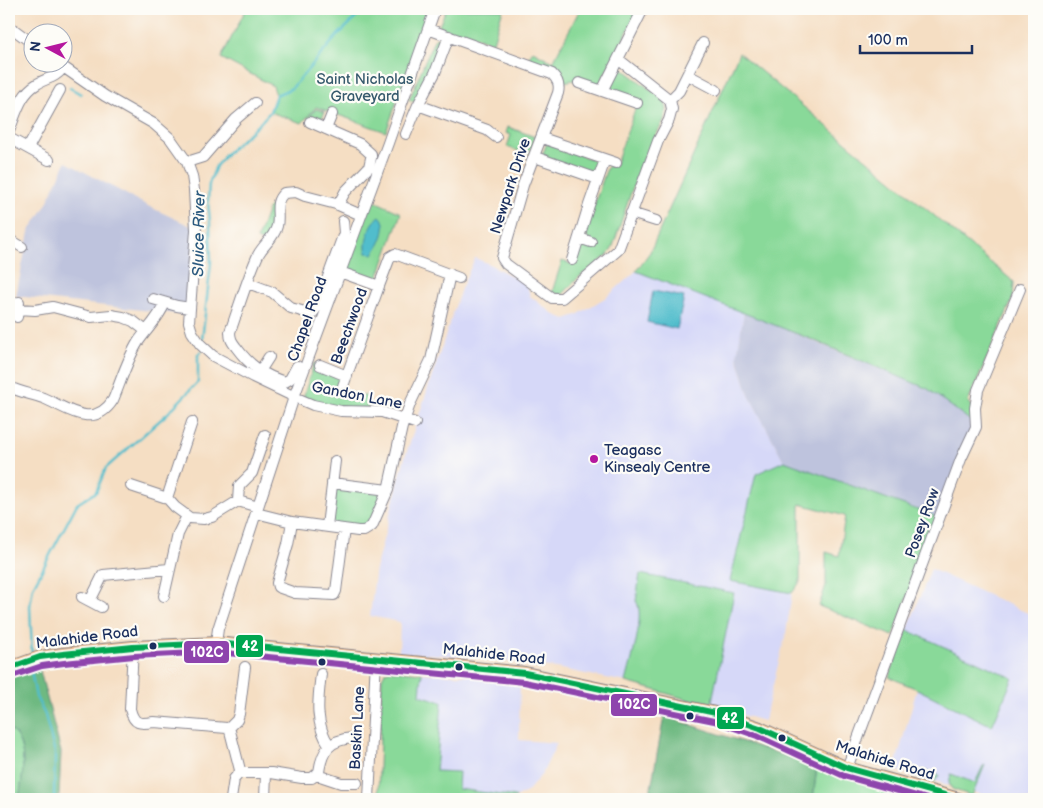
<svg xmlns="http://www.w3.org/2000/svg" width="1043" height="808" viewBox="0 0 1043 808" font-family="'Balsamiq Sans',sans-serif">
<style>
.built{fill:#d6d8f8}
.industrial{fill:#bec3dd}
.green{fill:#89d999;stroke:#52847c}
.forest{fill:#6eb981;stroke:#447470}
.water{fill:#51bdcc;stroke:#367695}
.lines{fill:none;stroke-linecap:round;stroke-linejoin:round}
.stream{stroke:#51bdcc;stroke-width:2.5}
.minor-casing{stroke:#888690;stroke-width:12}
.major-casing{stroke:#888690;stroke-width:14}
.minor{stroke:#fff;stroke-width:10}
.major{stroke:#f6be86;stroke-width:12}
.bus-1-casing{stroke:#fdfcf7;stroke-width:10}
.bus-2-casing{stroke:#fdfcf7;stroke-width:10}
.bus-1{stroke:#00a651;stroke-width:6}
.bus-2{stroke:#8e44ad;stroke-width:6}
.poi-dot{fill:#b5179e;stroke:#fdfcf7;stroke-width:2}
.bus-dot{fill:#1b2f5e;stroke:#fdfcf7;stroke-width:2}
.labels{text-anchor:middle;stroke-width:4.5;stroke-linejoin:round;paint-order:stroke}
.park-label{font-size:15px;fill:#365a6d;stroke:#fdfcf7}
.street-label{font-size:15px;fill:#1b2f5e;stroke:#fdfcf7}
.poi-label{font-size:15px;fill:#1b2f5e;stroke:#fdfcf7;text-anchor:start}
.water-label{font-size:16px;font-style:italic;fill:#2b5a7f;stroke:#fdfcf7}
.line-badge{stroke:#fdfcf7;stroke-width:2}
.badge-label{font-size:14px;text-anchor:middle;font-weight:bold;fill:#fff}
</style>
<rect width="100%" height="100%" fill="#fdfcf7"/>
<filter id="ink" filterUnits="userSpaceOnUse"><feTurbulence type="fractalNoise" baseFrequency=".02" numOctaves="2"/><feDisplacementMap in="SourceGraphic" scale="10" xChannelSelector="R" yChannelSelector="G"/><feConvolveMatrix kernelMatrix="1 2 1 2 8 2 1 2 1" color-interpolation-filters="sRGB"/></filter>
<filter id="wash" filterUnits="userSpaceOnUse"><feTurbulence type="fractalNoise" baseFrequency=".0096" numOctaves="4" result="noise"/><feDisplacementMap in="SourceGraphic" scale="20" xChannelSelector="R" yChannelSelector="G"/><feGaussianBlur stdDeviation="1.12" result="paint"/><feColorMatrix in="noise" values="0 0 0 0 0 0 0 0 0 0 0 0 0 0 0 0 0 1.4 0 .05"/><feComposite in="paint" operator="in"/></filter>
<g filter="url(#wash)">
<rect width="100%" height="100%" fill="#f5dec3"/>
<path class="built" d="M475 258 487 263 527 284 530 296 555 315 565 319 577 315 608 296 636 271 744 312 737 357 749 395 784 461 790 483 800 582 792 593 786 633 764 721 626 682 556 668 486 658 399 652 400 622 370 616 376 567 405 457 461 289Z
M931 569 1034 616V799H998L894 770 917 689 992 726 1013 678 907 630Z
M422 673 456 675H472L520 679 519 740 557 743 542 774 527 792 516 797 458 789 435 771 442 702 420 695Z"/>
<path class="industrial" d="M66 162 148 206 195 228 187 315 16 296 29 232 46 205Z
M744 312 928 389 975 424 937 517 784 461 749 395 737 356Z"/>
<path class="green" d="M246 9H430L386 132 316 107 302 123 270 112 276 95 273 86 221 58Z
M446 9H503L493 42 487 41 462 32 456 33 439 26Z
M580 9H630L634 11 636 15 599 85 579 79 564 82C553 67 547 65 530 59L529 56 533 51 553 62Z
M437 37 443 40 430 78 414 102 409 100 434 40Z
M739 53 1014 282 1013 298 968 402 978 416 975 424 928 389 813 340 636 271 650 252Z
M619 66 664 100 667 109 664 120 640 166 612 249 607 256 578 278 562 295 552 292 562 261 574 265 580 246 588 238 584 234 607 168 611 165 615 166 638 101 607 89Z
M316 109 325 112 320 121 308 118Z
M508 127 535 137 528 154 507 147 511 135 506 133Z
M547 143 599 162 597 174 542 156Z
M370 199 401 213 377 281 344 270Z
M269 206 275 208 276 223 264 242 257 239Z
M314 363 317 364 316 369 338 378 340 380 338 388 362 396H368V408H344L303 398Z
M784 461 937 517 893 636 819 606 826 585V552L839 556 845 516 800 504V582L792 593 730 581 756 474Z
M336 488 378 492 382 495 368 527 332 525Z
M640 574 734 593 711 706 626 682C630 665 646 614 636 601Z
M907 630 1013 678 992 726 917 689 889 677Z
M391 670 422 673 420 695 442 702 436 771 459 772 458 789 516 797 515 799H378L382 678 385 672Z
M9 731H12C29 746 22 779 19 799H9Z
M817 766 848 778 928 799H813Z
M983 766 985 765 972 796 952 789 949 783 951 774 975 783Z
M922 770 939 775 934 783 921 779 919 776Z"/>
<path class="forest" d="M39 667 61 752 59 796 58 799H19C22 779 29 746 12 731H9V676Z
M664 716 817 766 813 799H649Z"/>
<path class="water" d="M380 216C390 225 380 245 373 254L367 253C363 242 371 222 380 216Z
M653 291 684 297 677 329 647 322Z"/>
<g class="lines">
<path class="stream" d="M70 88 81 94
M202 340 211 263 210 221 208 202 209 184 216 166 228 152 258 125 270 112 276 95 292 88 338 35 365 9
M32 655 30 606 33 587 77 504 96 492 106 468 167 414 198 382V354L201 352
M31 663V671L36 697 45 715 55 753 54 799"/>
</g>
</g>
<g filter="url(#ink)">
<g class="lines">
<defs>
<path id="minor" d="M9 26 32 43
M428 29 552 74C558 80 560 85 558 93L523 185 502 258 506 264 552 298H562L618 250 658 141 669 120 672 109 670 100
M618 59 670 100
M56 62 105 96 154 124 170 138 187 162 192 176 194 190 196 230 189 322 192 332 200 344 213 356 253 377 299 399 313 405 341 411 382 412 415 423
M688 75 716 90
M579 83 637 103
M602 91 643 9
M670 100 679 91 703 43
M418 105 487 130 496 137
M310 122 360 144 371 154V158L369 167 345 192 338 205
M326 129 332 114
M9 131C16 114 20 94 37 84 48 77 54 79 63 68
M406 134 418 105 435 73 449 36
M9 138 49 160
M542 138 616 163
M28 148 60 90
M535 157 598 179
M187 162 203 157 236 119 255 103
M631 213 656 221
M579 238 591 242
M9 239 22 247
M572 260 589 205 605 160
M340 272 379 286 390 257 395 254 459 278
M248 283 272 292 291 308 312 314 317 307 344 233 343 221
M153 299 177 306 190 308
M18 309 35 310 53 307 91 317 111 315 123 317 133 321 146 331
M17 317 19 302
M320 365 347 376
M297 366 290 379 285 382C263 375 250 366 236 347 232 342 230 339 230 332 239 307 247 279 258 255 264 244 274 238 277 226 280 213 273 203 284 193L296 192 305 196 336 204 361 215
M260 371 269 357
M343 386 379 286
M9 387C20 392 31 394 43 398 66 407 93 431 113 400 121 381 127 360 138 342 147 329 159 318 165 303
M332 483 388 490
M131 486 167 498 175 507 190 518 204 519 212 517 238 501 258 507
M167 498 192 422
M238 501 239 486 252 473 265 435
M256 513 292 522 358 531H364L372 526 388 490 402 427 410 404 431 360 450 274
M292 522 288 544 277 583 278 587 295 593 334 595 336 591 344 529
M327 526 335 461
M164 596 178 534 187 516
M82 597 101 607
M90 601 103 575 169 569
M216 643 218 629 294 397 388 143 435 9
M133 647 130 709C134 725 140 724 154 722L227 728 230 731 240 770 243 773H271L302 778H312L319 772C322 750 330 740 352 738
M321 674C318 699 314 724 330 746
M228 729 237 720 239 714 245 667
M847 768 961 459 976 427 975 408 978 390 1020 289
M317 775 341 783H357
M231 799 234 779 241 771
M265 799 266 773
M369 799 376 659"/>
<path id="major" d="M9 668 40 657 63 654 133 647 216 643 525 673 716 713 760 728 847 768 959 799"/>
</defs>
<use href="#minor" class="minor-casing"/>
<use href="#major" class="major-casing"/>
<use href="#minor" class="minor"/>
<use href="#major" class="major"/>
<defs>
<path id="bus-1" d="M9 668 40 657 63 654 133 647 216 643 525 673 716 713 760 728 847 768 959 799"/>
<path id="bus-2" d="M12 676 42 666 64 663 134 656 216 652 524 682 714 721 757 736 844 776 927 799"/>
</defs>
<use href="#bus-1" class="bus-1-casing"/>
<use href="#bus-2" class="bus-2-casing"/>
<use href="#bus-1" class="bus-1"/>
<use href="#bus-2" class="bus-2"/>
</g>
</g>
<circle class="poi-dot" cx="594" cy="459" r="5"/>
<g class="bus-dot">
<circle cx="153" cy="646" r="4.5"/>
<circle cx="322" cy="662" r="4.5"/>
<circle cx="459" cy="667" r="4.5"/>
<circle cx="690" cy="716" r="4.5"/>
<circle cx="782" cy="738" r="4.5"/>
</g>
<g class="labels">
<g class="park-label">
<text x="365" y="84">Saint Nicholas<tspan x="365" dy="17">Graveyard</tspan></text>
</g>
<g class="street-label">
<text transform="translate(510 186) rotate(-72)" y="5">Newpark Drive</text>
<text transform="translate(307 319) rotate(-70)" y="5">Chapel Road</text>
<text transform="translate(349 326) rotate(-70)" y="5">Beechwood</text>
<text transform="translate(357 395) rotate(11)" y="5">Gandon Lane</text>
<text transform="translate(922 523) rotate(-70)" y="5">Posey Row</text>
<text transform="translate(87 637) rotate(-7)" y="5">Malahide Road</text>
<text transform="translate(494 654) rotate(6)" y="5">Malahide Road</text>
<text transform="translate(357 728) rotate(-87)" y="5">Baskin Lane</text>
<text transform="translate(885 760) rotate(17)" y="5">Malahide Road</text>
</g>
<g class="poi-label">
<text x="604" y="455">Teagasc<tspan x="604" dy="17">Kinsealy Centre</tspan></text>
</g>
<g class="water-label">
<text transform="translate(198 234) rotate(-89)" y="6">Sluice River</text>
</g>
</g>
<g class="line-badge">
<rect x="235" y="634" width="29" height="24" rx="5" fill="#00a651"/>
<rect x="183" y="640" width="47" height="24" rx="5" fill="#8e44ad"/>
<rect x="610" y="693" width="48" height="24" rx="5" fill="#8e44ad"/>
<rect x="716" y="706" width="29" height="24" rx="5" fill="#00a651"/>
</g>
<g class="badge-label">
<text x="250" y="651">42</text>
<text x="207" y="657">102C</text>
<text x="634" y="709">102C</text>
<text x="730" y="723">42</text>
</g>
<rect width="1043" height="808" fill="none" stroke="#fdfcf7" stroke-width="30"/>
<g transform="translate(48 48) rotate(277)"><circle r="24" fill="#fdfcf7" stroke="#a3aaba"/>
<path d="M0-4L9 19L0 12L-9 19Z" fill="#b5179e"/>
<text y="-8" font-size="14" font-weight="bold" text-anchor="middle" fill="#1b2f5e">N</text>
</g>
<path d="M860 45v8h112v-8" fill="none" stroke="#1b2f5e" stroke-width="2.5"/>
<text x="868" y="45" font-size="15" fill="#1b2f5e" stroke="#fdfcf7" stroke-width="4" paint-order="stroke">100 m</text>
</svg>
